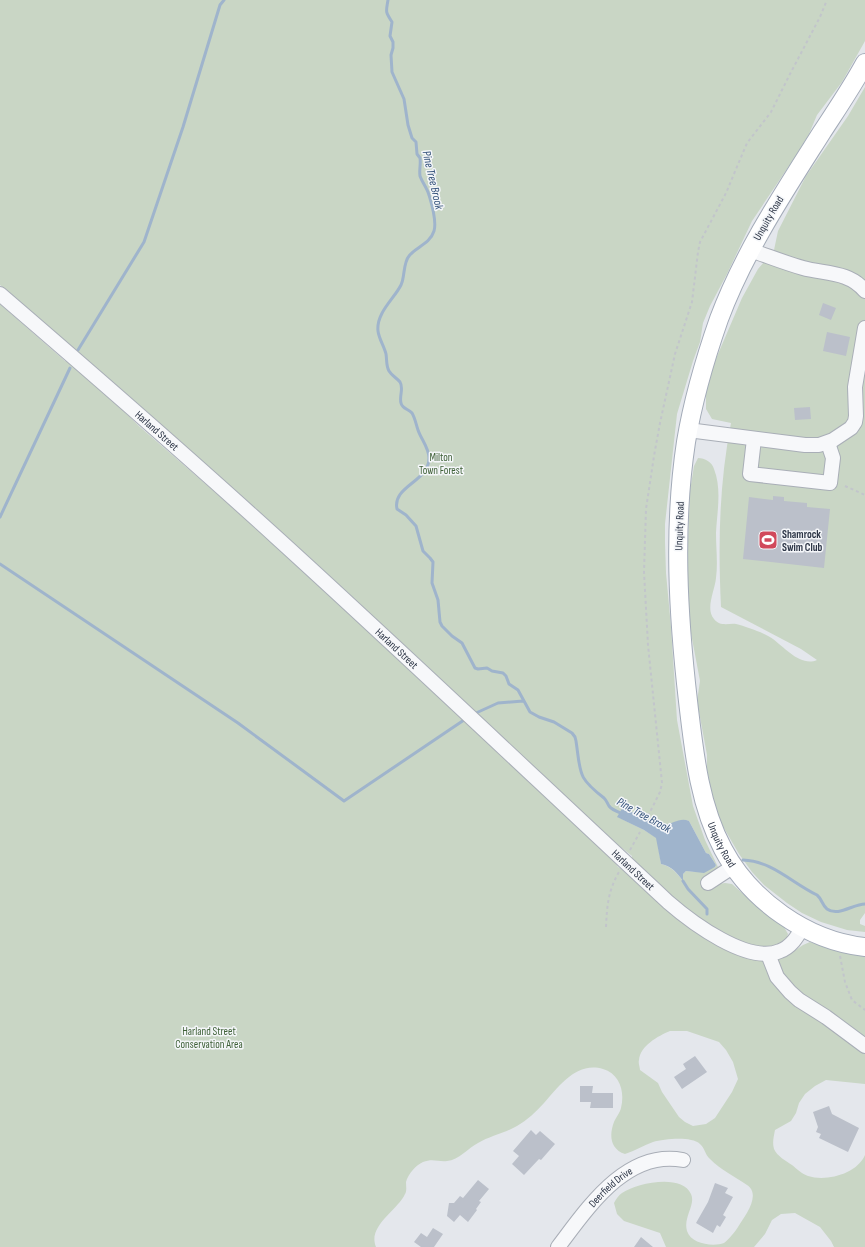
<svg xmlns="http://www.w3.org/2000/svg" width="865" height="1247" viewBox="0 0 865 1247" font-family="'Sofia Sans Condensed',sans-serif">
<style>
.green{fill:#c9d6c5;fill-rule:evenodd}
.water{fill:#9fb4cc}
.lines{fill:none;stroke-linecap:round;stroke-linejoin:round}
.stream{stroke:#9fb4cc;stroke-width:3}
.building{fill:#bbc0ca}
.minor-casing{stroke:#a9aeb7;stroke-width:16}
.major-casing{stroke:#a3abb8;stroke-width:20}
.path{stroke:#c2c5cb;stroke-width:2;stroke-dasharray:3 3;stroke-linecap:butt}
.minor{stroke:#f7f8fa;stroke-width:14}
.major{stroke:#fff;stroke-width:18}
.labels{text-anchor:middle;stroke-width:3;stroke-linejoin:round;paint-order:stroke}
.street-label{font-size:11px;fill:#2b3445;stroke:#f4f6f9}
.park-label{font-size:11px;fill:#3f6138;stroke:#f4f6f9}
.poi-label{font-size:11px;font-weight:bold;fill:#2b3445;stroke:#f4f6f9;text-anchor:start}
.water-label{font-size:12px;font-style:italic;fill:#34527a;stroke:#f4f6f9}
</style>
<rect width="100%" height="100%" fill="#e4e7ec"/>
<path class="green" d="M0 0H865V41L842 82 817 115 809 134 795 157 752 221 727 274 710 306 703 323 700 342 693 361 677 414 665 524V542L666 573 671 627 677 720 693 806 705 840 718 867 713 885 725 883 732 884 766 914 784 927 788 934C786 941 781 943 775 945 751 954 705 924 687 910 668 895 650 876 632 860V856L622 848 619 847 273 526 0 285ZM623 807C632 812 655 825 664 825 674 824 678 819 689 821L706 853 709 854 716 865 715 867 697 872 686 871 683 874V881C677 873 671 866 661 864L657 838 644 830 618 817Z
M865 87V913L860 920V924L865 926V932L847 930 821 922 802 913 787 903 764 885 752 872 739 854 721 823 715 808 707 770V755L697 701 700 681 690 628 688 601 687 566 690 491 694 466 698 458C705 458 712 462 714 469 722 489 717 512 716 533 716 548 718 563 716 578 715 590 705 609 714 619 720 627 729 623 736 624 747 627 765 633 773 639 785 648 801 667 817 660L801 649 721 607C718 544 719 485 731 423L712 419 706 409V390L712 368 742 298 758 269 774 250 778 231 806 176 848 116Z
M0 304 65 361 69 362 93 381 140 427 270 540 614 861 618 867 627 872 668 911 694 931 777 959 787 956 803 945 810 942 841 952 865 955V1084L826 1080 815 1086 805 1094 799 1103 796 1113 791 1121 775 1130C774 1136 772 1142 774 1149 777 1156 786 1161 792 1165 797 1169 802 1174 808 1176 826 1182 857 1174 865 1155V1247H834L831 1241 820 1227 795 1213 781 1214 772 1220 765 1234 754 1247H666L660 1233 624 1221 617 1214 614 1203C616 1199 619 1195 622 1193 636 1183 682 1173 691 1194 696 1205 683 1217 687 1231 691 1244 713 1247 724 1243 728 1240 735 1232 738 1227 744 1217 762 1195 747 1185 734 1176 721 1170 710 1159 705 1155 705 1148 700 1144 691 1136 665 1139 653 1142 644 1145 635 1151 625 1154 610 1149 609 1135 614 1122 616 1117 620 1113 621 1108 625 1092 620 1074 603 1069 577 1061 559 1086 544 1103 536 1112 527 1120 517 1126 505 1133 490 1136 478 1143 468 1148 459 1160 447 1161 438 1162 433 1158 423 1162 416 1165 408 1174 406 1182 406 1186 407 1191 405 1194 398 1210 367 1226 376 1247H0ZM670 1031H687L719 1042 726 1050 733 1062 738 1079 732 1092 715 1118 706 1124 693 1126 685 1122 679 1117 662 1092 658 1083 640 1070C640 1067 638 1063 639 1060 640 1046 658 1036 670 1031Z"/>
<path class="water" d="M623 807C632 812 655 825 664 825 673 824 680 817 689 821L706 853 709 854 716 865 715 867 704 873 686 871 683 874V881C677 873 672 866 661 864L656 838 644 830 617 817Z"/>
<g class="lines">
<path class="stream" d="M388 0C386 12 385 11 392 22L390 36 393 42V48L391 55 392 72 404 99 408 125 412 138 416 142 417 154 420 158C421 164 419 169 420 176 422 182 427 188 429 195 432 205 437 221 434 231 430 244 416 247 409 256 403 263 405 277 401 285 394 299 376 313 378 331 379 339 384 346 386 354 387 360 386 366 389 371 392 376 397 378 400 382 404 388 399 396 401 403 402 409 409 409 412 413 415 418 416 424 418 430 421 439 429 448 429 458 429 482 392 486 397 509L406 515 416 526 423 551 430 558 433 562 432 583 438 600 440 622 442 626 452 636 462 643 475 668 478 669 487 668 492 671 503 673 506 676 509 684 518 690 530 712 539 717 554 722 572 733 575 737 576 741C581 774 577 777 604 798 607 801 607 803 609 806 612 810 618 812 623 814
M78 350 144 242 183 127 220 5 224 0
M0 517 70 368
M0 564 238 723 344 801 464 720
M476 713 498 703 523 701
M743 860C772 861 792 883 817 895 822 899 822 905 827 909 838 917 853 904 865 904
M683 881 688 889 707 909V914"/>
</g>
<path class="building" d="M823 303 836 308 831 320 819 315Z
M827 332 850 337 846 356 823 351Z
M810 407 811 419 795 420 794 408Z
M773 496 784 497V501L807 503V507L830 509 824 568 743 559 749 497 773 500Z
M695 1056 707 1072 682 1089 674 1077 686 1069 683 1064Z
M580 1086H593L592 1093H613V1108H590L591 1102H580Z
M829 1106 832 1114 859 1128 848 1152 819 1138 821 1134 816 1132 818 1127 813 1112Z
M531 1130 536 1135 540 1131 555 1144 541 1160 539 1159 524 1175 512 1164 519 1156 513 1151Z
M478 1180 489 1189 479 1201 481 1202 476 1209 477 1210 468 1222 460 1215 454 1222 447 1216 449 1203H454L460 1196 463 1198Z
M715 1183 728 1188 725 1193 733 1197 723 1215 726 1217 720 1227 717 1225 713 1233 696 1223 708 1202Z
M433 1228 443 1234 434 1247H421L414 1242 421 1233 427 1237Z
M641 1237 653 1247H634Z"/>
<g class="lines">
<defs>
<g id="minor">
<path d="M750 250C768 256 785 263 803 268 824 274 849 271 865 291"/>
<path id="s1" d="M0 294C93 374 185 454 276 537 408 657 537 780 668 902 691 922 748 965 780 951 791 947 797 937 803 927"/>
<path d="M688 430 805 445H819L833 440 851 428 855 422 856 416 855 387 865 328"/>
<path d="M754 439 750 474 830 483 833 458 828 443"/>
<path d="M708 883 734 866"/>
<path d="M768 954 777 977 790 992 799 1000 826 1017 865 1046"/>
<path id="s2" d="M558 1247C587 1209 626 1149 683 1160"/>
</g>
<g id="major">
<path id="s3" d="M865 63C852 87 837 109 822 132 784 192 744 252 719 319 705 359 693 400 686 442 673 528 678 615 688 701 694 752 699 804 723 849 750 900 807 941 865 947"/>
</g>
</defs>
<use href="#minor" class="minor-casing"/>
<use href="#major" class="major-casing"/>
<path class="path" d="M845 486 865 495
M648 816 660 792 662 783 648 645 644 572 646 509 654 456 660 423 675 354 692 302 698 252 700 242 726 193 747 143 771 112 790 74 820 17 827 0
M630 850 640 832
M606 927C607 906 608 891 619 872
M840 956 845 982 852 1000 865 1010"/>
<use href="#minor" class="minor"/>
<use href="#major" class="major"/>
</g>
<defs>
<symbol id="stadium-square" viewBox="-11 -11 22 22"><rect x="-9" y="-9" width="18" height="18" rx="4" fill="#d1495b" stroke="#f4f6f9"/><path d="M0-5a6.5 5 0 1 0 0 10a6.5 5 0 1 0 0-10ZM-3.5-1.8h7v3.6h-7Z" fill="#fff"/></symbol>
</defs>
<g fill-rule="evenodd">
<use href="#stadium-square" x="757" y="529" width="22" height="22"/>
</g>
<g class="labels">
<g class="street-label">
<text transform="translate(768 218) rotate(-60)" y="4">Unquity Road</text>
<text dy="4" stroke="none"><textPath href="#s1" startOffset="208">Harland Street</textPath></text>
<text transform="translate(679 526) rotate(-88)" y="4">Unquity Road</text>
<text dy="4" stroke="none"><textPath href="#s1" startOffset="532">Harland Street</textPath></text>
<text dy="4" stroke="none"><textPath href="#s3" startOffset="831">Unquity Road</textPath></text>
<text dy="4" stroke="none"><textPath href="#s1" startOffset="856">Harland Street</textPath></text>
<text dy="4" stroke="none"><textPath href="#s2" startOffset="80">Deerfield Drive</textPath></text>
</g>
<g class="park-label">
<text x="441" y="461">Milton<tspan x="441" dy="13">Town Forest</tspan></text>
<text x="209" y="1035">Harland Street<tspan x="209" dy="13">Conservation Area</tspan></text>
</g>
<g class="poi-label">
<text x="782" y="538">Shamrock<tspan x="782" dy="13">Swim Club</tspan></text>
</g>
<g class="water-label">
<text transform="translate(433 180) rotate(77)" y="4">Pine Tree Brook</text>
<text transform="translate(644 815) rotate(29)" y="4">Pine Tree Brook</text>
</g>
</g>
</svg>
